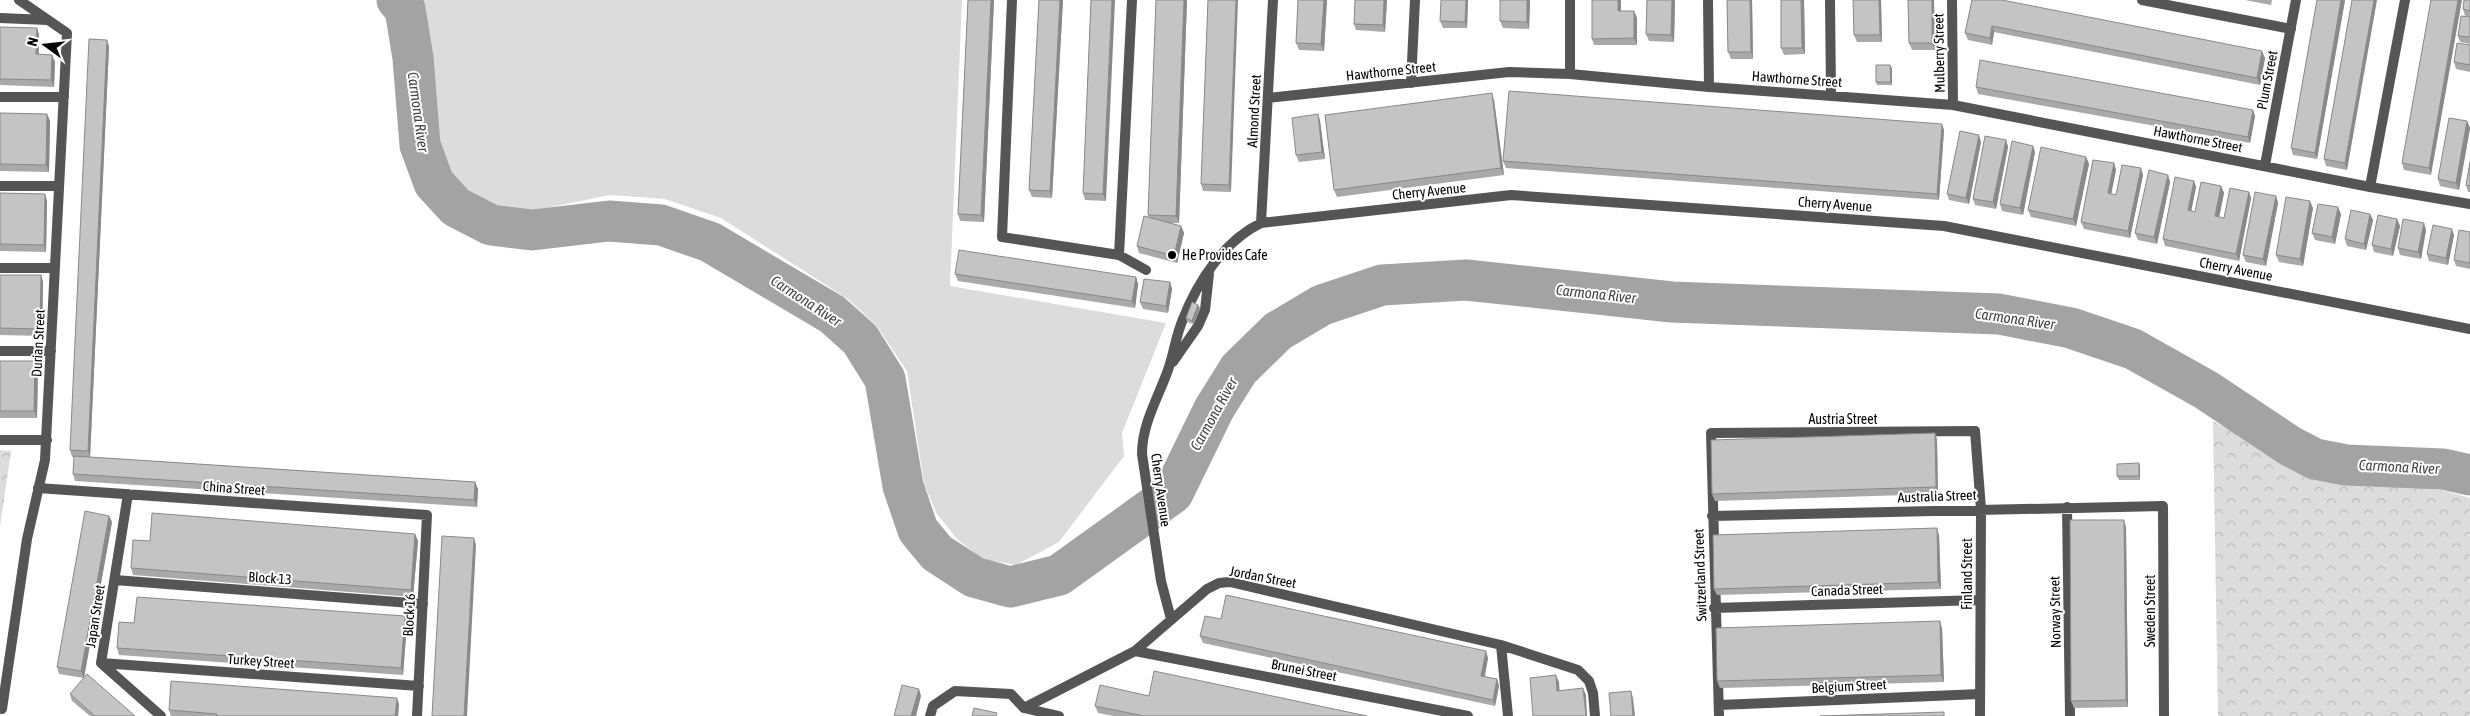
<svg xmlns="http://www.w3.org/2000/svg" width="2470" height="716" viewBox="0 0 2470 716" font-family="'Asap Condensed',sans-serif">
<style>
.grass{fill:#dcdcdc}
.forest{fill:url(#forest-crowns)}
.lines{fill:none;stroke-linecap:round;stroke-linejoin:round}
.river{stroke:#a3a3a3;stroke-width:41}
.minor{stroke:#555;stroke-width:10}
.wall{fill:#a9a9a9}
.shaded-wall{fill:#898989}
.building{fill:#c4c4c4;stroke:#898989}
.poi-dot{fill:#000;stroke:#fff;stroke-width:2}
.labels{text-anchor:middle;stroke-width:4;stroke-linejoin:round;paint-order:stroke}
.street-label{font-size:14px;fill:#000;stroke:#fff}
.poi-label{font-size:14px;fill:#000;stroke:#fff;text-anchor:start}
.water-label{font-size:15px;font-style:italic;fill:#444;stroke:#fff}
</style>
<defs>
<pattern id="forest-crowns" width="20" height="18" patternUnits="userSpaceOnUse" patternTransform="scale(1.25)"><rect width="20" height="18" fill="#dcdcdc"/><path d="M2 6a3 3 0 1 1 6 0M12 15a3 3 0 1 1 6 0" fill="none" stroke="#bbb"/></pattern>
</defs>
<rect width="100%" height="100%" fill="#fff"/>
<path class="grass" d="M423 0H962L950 286 1166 323 1122 433 1124 456 1059 542 1016 565 982 559 958 540 937 514 924 484 907 371 876 325 848 299 721 218 665 199 610 195 531 211 499 208 469 197 450 177 440 144Z"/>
<path class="forest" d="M2213 421 2308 471 2345 480 2442 490 2470 498V716H2218Z
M0 450 11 451 0 527Z"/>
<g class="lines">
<path class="river" d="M397 0 405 9 413 58 420 145 434 183 456 207 491 225 532 230 609 221 661 225 710 242 832 314 860 339 885 379 903 486 918 530 937 553 974 577 1010 587 1059 575 1173 493 1214 409 1239 369 1278 331 1322 305 1382 285 1466 280 1672 302 1999 314 2071 328 2133 349 2206 390 2290 446 2315 459 2346 465 2443 469 2470 475"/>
<path class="minor" d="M1012 0 1002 237 1119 255 1146 270
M1570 0V74
M1708 0 1709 87
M1830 0 1831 94
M1952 0 1953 105
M2142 0 2291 29
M0 18 48 20
M1411 83 1415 0
M0 97H64
M1268 98 1509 72 1570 74 1709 87 1953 105 2370 187 2470 204
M2265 165 2296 0
M0 186H59
M2370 187 2405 0
M1261 223 1273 0
M1119 255 1132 0
M0 268H55
M0 351H51
M1173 362 1198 326 1205 310 1209 274
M0 440H47
M38 488 427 515 417 716
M128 494 101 663 161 716
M2067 507 2070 716
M1712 516 2163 506 2164 716
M115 580 423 604
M1714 608 1980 600
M1171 619 1161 581 1142 454C1142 424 1158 398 1168 370 1174 353 1176 335 1183 319 1198 281 1224 241 1261 223L1511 195 1944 226 2470 329
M1501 645 1508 716
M1135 651 1468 716
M101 663 419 686
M1719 705 1980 694
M1024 708 1135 651 1207 589 1219 583 1230 582 1501 645 1578 670 1589 681 1593 693 1595 716
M1024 708 1059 716
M2 709 27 539 45 460 67 33 19 0
M930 716 933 706 955 691 1011 694 1024 708
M1719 716 1711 433 1975 431 1981 509 1980 716"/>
</g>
<path class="wall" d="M968 0H994L984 222 960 221 958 214Z
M1039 0H1063L1052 198 1032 197 1029 190Z
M1091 0 1106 201 1085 200 1083 193Z
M1156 0H1187L1179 223H1168L1181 226 1184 233 1177 263 1139 253 1137 246 1149 218 1148 215Z
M1208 0 1231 192 1203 191 1201 184Z
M1298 0H1327L1324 51 1299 50 1296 43Z
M1355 0H1387L1385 32 1356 30 1354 24Z
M1441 0H1468L1467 28H1443L1440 21Z
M1530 0 1529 29 1503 28 1500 21Z
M1592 0H1621V11H1634L1637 18V45H1594L1592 39Z
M1647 0H1675L1674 42 1649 41 1646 34Z
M1727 0H1752L1753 59H1731L1728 52Z
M1804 0 1805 54 1784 55 1781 48Z
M1881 0 1882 42H1857L1854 35Z
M1908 0H1934L1935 50H1912L1909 43Z
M1972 0 2265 58 2260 85 1994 32 1992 45 1968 40 1965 33Z
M2245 0H2272L2271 5Z
M2317 0H2345L2317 159 2293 155 2291 148Z
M2352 0 2347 170 2326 166 2324 159Z
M2431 0V175L2404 170 2402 163Z
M2470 0V17L2465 16 2463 9Z
M2470 17V44L2460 42 2458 36Z
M0 27 37 28 39 35V55H52L55 62 54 87 0 85Z
M107 40 109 47 90 457 475 482 478 489 477 507 75 481 73 474 74 457H72L70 450Z
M2470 45V72L2456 69 2454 62Z
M1892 68V85H1877L1876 82Z
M1976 87 2253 110 2255 116 2250 143 1978 94Z
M1494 100 1504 175 1337 197 1334 190Z
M0 113 47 114 50 121 49 172 0 171Z
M1318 114 1320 121 1325 159 1299 162 1296 155Z
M2467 121 2470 128 2459 190 2440 186 2438 179Z
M1944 130 1939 200 1506 168 1503 161Z
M2006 140 2008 147 1996 209 1975 205 1973 199Z
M1981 142 1969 204 1949 200 1947 194Z
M2035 152 2023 215 2002 211 2000 204Z
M2086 157 2089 164 2076 226 2031 217 2028 210Z
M2470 162V192H2468L2466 185Z
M2114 163 2116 170 2111 194 2116 195 2143 175 2130 238 2084 229 2081 222Z
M2168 175 2170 182 2157 244 2138 240 2135 233Z
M2194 181 2196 187 2191 211 2195 212 2221 186 2224 193 2219 217 2224 218 2249 192 2251 198 2239 261 2165 246 2163 239Z
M0 193 45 194 47 201 46 252 0 251Z
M2276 196 2278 203 2266 266 2246 262 2243 255Z
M2313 208 2303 266 2279 262 2276 255Z
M2341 214 2335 244 2315 240 2312 233Z
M2370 214 2373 220 2366 250 2347 246 2345 239Z
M2397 219 2400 226 2393 256 2374 252 2372 245Z
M2426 230 2421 259 2400 255 2398 248Z
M2470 232V269L2456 266 2454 260Z
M2454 235 2448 265 2429 261 2427 254Z
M955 274 1136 277 1138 284 1135 308 958 281Z
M0 275H41L43 282 42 336 0 335Z
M1170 282 1172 289 1168 313 1143 309 1140 302Z
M1200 308 1193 324 1187 322 1186 318Z
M0 361H35L38 368 37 418H0Z
M1935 433 1937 440 1938 494 1715 501 1712 494Z
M2139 463 2140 467V480H2119L2117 476Z
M109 516 112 522 84 677 135 716H90L72 701 70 694 84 678 59 674 57 667Z
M2126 527 2128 707 2074 708 2071 701Z
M415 534 418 541 413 597 133 575 131 568 150 541Z
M1939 535 1941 589 1717 595 1714 589Z
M405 616 407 623 403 675 119 655 117 648 134 623Z
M1221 619 1488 658 1485 677 1497 679 1499 686 1495 706 1203 643 1200 636Z
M1942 628 1944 682 1720 688 1717 681Z
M1149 696 1367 716H1114L1098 713 1095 706Z
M399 704 398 716H171L169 710Z"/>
<path class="shaded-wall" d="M991 0H994L984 222 981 215Z
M1060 0H1063L1052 198 1050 191Z
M1112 0H1115L1106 201 1103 194Z
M1184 0H1187L1179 223 1176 216Z
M1236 0H1238L1231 192 1229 185Z
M1324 0H1327L1324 51 1321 44Z
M1384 0H1387L1385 32 1383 25Z
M1466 0H1468L1467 28 1465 22Z
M1527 0H1530L1529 29 1527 22Z
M1618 0H1621V18L1618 11Z
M1672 0H1675L1674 42 1671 35Z
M1750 0H1752L1753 59 1751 52Z
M1801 0H1804L1805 54 1802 48Z
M1879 0H1881L1882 42 1880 35Z
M1932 0H1934L1935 50 1932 43Z
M2341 0H2345L2317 159 2315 153Z
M2374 0H2377L2347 170 2345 163Z
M2458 0H2462L2431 175 2429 168Z
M1634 11 1637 18V45L1634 38Z
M1992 26 1994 32 1992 45 1990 38Z
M37 28 39 35 38 61 36 54Z
M107 40 109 47 90 458 88 451Z
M2262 51 2265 58 2260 85 2257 78Z
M52 55 55 62 54 87 51 80Z
M1890 65 1892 68V85L1891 82Z
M1492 93 1494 100 1504 175 1501 168Z
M2253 110 2255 116 2250 143 2248 137Z
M47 114 50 121 49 172 46 165Z
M1318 114 1320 121 1325 159 1322 152Z
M2467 121 2470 128 2459 190 2456 183Z
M1942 124 1944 130 1939 200 1937 194Z
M1979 135 1981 142 1969 204 1966 198Z
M2006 140 2008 147 1996 209 1993 202Z
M2033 146 2035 152 2023 215 2020 208Z
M2086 157 2089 164 2076 226 2073 219Z
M2114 163 2116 170 2110 200 2108 193Z
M2141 168 2143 175 2130 238 2128 231Z
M2168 175 2170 182 2157 244 2154 237Z
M2194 181 2196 187 2190 217 2188 210Z
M2221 186 2224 193 2218 223 2215 216Z
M2249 192 2251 198 2239 261 2236 254Z
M45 194 47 201 46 252 44 245Z
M2276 196 2278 203 2266 266 2263 259Z
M2310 201 2313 208 2303 266 2300 259Z
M2338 207 2341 214 2335 244 2332 237Z
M2370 214 2373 220 2366 250 2364 244Z
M2397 219 2400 226 2393 256 2391 249Z
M2424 223 2426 230 2421 259 2418 252Z
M1181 226 1184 233 1177 263 1174 256Z
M2452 229 2454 235 2448 265 2446 258Z
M41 275 43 282 42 336 40 329Z
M1136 277 1138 284 1135 308 1132 301Z
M1170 282 1172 289 1168 313 1166 306Z
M1198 305 1200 308 1193 324 1192 321Z
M35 361 38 368 37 418 34 411Z
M1935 433 1937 440 1938 494 1936 487Z
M2139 463 2140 467V480L2139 476Z
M475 482 478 489 477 507 474 500Z
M109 516 112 522 84 678 81 671Z
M2124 520 2126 527 2128 707 2126 700Z
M1937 528 1939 535 1941 589 1938 582Z
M415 534 418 541 413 597 411 590Z
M474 538 476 545 467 716H464Z
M405 616 407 623 403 675 401 668Z
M1940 621 1942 628 1944 682 1941 675Z
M1486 651 1488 658 1483 683 1481 676Z
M1556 675 1559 682 1560 698 1557 691Z
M1497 679 1499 686 1495 706 1493 700Z
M1583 688 1586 695 1587 716H1586Z
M919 689 921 696 916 716H911Z
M1631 691 1633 698 1635 716H1633Z
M397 698 399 704 398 716H395Z"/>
<path class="building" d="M968 0H991L981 215 958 214Z
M1039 0H1060L1050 191 1029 190Z
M1091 0H1112L1103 194 1083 193Z
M1156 0H1184L1176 216 1148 215Z
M1208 0H1236L1229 185 1201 184Z
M1298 0H1324L1321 44 1296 43Z
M1355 0H1384L1383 25 1354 24Z
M1441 0H1466L1465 22 1440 21Z
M1500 0H1527V22L1500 21Z
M1592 0H1618V11H1634V38L1592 39Z
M1647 0H1672L1671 35 1646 34Z
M1727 0H1750L1751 52H1728Z
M1781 0H1801L1802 48H1781Z
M1853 0H1879L1880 35H1854Z
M1908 0H1932V43H1909Z
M1972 0H2002L2262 51 2257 78 1992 26 1990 38 1965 33Z
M2317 0H2341L2315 153 2291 148Z
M2352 0H2374L2345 163 2324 159Z
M2431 0H2458L2429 168 2402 163Z
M2464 0H2470V11L2463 9Z
M2461 16 2470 17V37L2458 36Z
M0 27 37 28 36 54 52 55 51 80 0 79Z
M89 39 107 40 88 451 70 450Z
M2457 43 2470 45V65L2454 62Z
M1980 60 2253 110 2248 137 1976 87Z
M1876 65H1890L1891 82H1876Z
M1509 91 1942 124 1937 194 1503 161Z
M1492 93 1501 168 1334 190 1325 115Z
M0 113 47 114 46 165 0 164Z
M1318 114 1322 152 1296 155 1292 118Z
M2449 118 2467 121 2456 183 2438 179Z
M1960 131 1979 135 1966 198 1947 194Z
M1985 136 2006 140 1993 202 1973 199Z
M2012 141 2033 146 2020 208 2000 204Z
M2041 147 2086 157 2073 219 2028 210Z
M2093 160 2114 163 2108 193 2116 195 2122 165 2141 168 2128 231 2081 222Z
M2470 162V186L2466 185Z
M2149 170 2168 175 2154 237 2135 233Z
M2175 177 2194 181 2188 210 2195 212 2201 182 2221 186 2215 216 2224 218 2230 188 2249 192 2236 254 2163 239Z
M2255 192 2276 196 2263 259 2243 255Z
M0 193 45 194 44 245 0 244Z
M2286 197 2310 201 2300 259 2276 255Z
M2318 204 2338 207 2332 237 2312 233Z
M2351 210 2370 214 2364 244 2345 239Z
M2378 215 2397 219 2391 249 2372 245Z
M1144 216 1181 226 1174 256 1137 246Z
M2403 219 2424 223 2418 252 2398 248Z
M2433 225 2452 229 2446 258 2427 254Z
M2459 230 2470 232V263L2454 260Z
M959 250 1136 277 1132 301 955 274Z
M0 275H41L40 329 0 328Z
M1144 279 1170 282 1166 306 1140 302Z
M1192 302 1198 305 1192 321 1186 318Z
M0 361H35L34 411H0Z
M1935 433 1936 487 1712 494 1711 440Z
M74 456 475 482 474 500 73 474Z
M2139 463V476H2117V464Z
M85 511 109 516 81 671 57 667Z
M152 513 415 534 411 590 131 568 133 540 150 541Z
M2070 520H2124L2126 700 2071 701Z
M1937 528 1938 582 1714 589 1713 535Z
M442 536 474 538 464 716H432Z
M1226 595 1486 651 1481 676 1497 679 1493 700 1200 636 1205 616 1221 619Z
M137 597 405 616 401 668 117 648 119 622 134 623Z
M1940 621 1941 675 1717 681 1716 628Z
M1154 671 1367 716H1144L1095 706 1100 685 1149 696Z
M87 674 135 716H95L70 694Z
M1556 675 1557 691 1583 688 1586 716H1533L1530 678Z
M171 681 397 698 395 716H217V714L169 710Z
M902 685 919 689 911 716H894Z
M1631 691 1633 716H1611L1609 693Z
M974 708 997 713 996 716H972Z
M1944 712V716H1820Z"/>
<circle class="poi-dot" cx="1172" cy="255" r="5"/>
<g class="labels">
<g class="street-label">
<text transform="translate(1939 53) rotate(-91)" y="5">Mulberry Street</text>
<text transform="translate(1391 71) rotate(-6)" y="5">Hawthorne Street</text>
<text transform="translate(1797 79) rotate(4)" y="5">Hawthorne Street</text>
<text transform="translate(2267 80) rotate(-79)" y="5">Plum Street</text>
<text transform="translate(1254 111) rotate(-87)" y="5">Almond Street</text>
<text transform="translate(2198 139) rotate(11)" y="5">Hawthorne Street</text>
<text transform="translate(1429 191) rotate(-6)" y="5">Cherry Avenue</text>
<text transform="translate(1835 204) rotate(4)" y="5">Cherry Avenue</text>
<text transform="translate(2236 269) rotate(11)" y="5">Cherry Avenue</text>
<text transform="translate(38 343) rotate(-87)" y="5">Durian Street</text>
<text x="1843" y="424">Austria Street</text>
<text transform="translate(234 488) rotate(4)" y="5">China Street</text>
<text transform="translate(1161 490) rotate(82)" y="5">Cherry Avenue</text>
<text transform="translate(1937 496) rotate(-2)" y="5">Australia Street</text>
<text transform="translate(1967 574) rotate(-90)" y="5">Finland Street</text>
<text transform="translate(1700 575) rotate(-92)" y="5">Switzerland Street</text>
<text transform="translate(1263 577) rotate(11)" y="5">Jordan Street</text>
<text transform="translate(270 578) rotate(4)" y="5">Block 13</text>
<text transform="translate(1847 590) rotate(-2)" y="5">Canada Street</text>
<text transform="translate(2150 611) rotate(-90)" y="5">Sweden Street</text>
<text transform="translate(2055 612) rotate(-91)" y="5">Norway Street</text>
<text transform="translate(409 615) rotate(-87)" y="5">Block 16</text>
<text transform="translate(95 616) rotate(-81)" y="5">Japan Street</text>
<text transform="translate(261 661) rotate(4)" y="5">Turkey Street</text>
<text transform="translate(1304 670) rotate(11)" y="5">Brunei Street</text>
<text transform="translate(1849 686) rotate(-3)" y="5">Belgium Street</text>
</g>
<g class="poi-label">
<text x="1182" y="260">He Provides Cafe</text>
</g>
<g class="water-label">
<text transform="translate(418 112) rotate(82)" y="5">Carmona River</text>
<text transform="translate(1596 294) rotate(6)" y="5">Carmona River</text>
<text transform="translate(806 301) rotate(33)" y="5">Carmona River</text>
<text transform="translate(2015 319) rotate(8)" y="5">Carmona River</text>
<text transform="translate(1214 414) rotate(-61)" y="5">Carmona River</text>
<text transform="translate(2399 467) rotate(3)" y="5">Carmona River</text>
</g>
</g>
<g transform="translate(45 45) rotate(285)" stroke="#ffffff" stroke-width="4" paint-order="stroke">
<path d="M0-4L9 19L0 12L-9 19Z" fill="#000000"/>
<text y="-8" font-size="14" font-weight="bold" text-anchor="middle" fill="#000000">N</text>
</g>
</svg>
